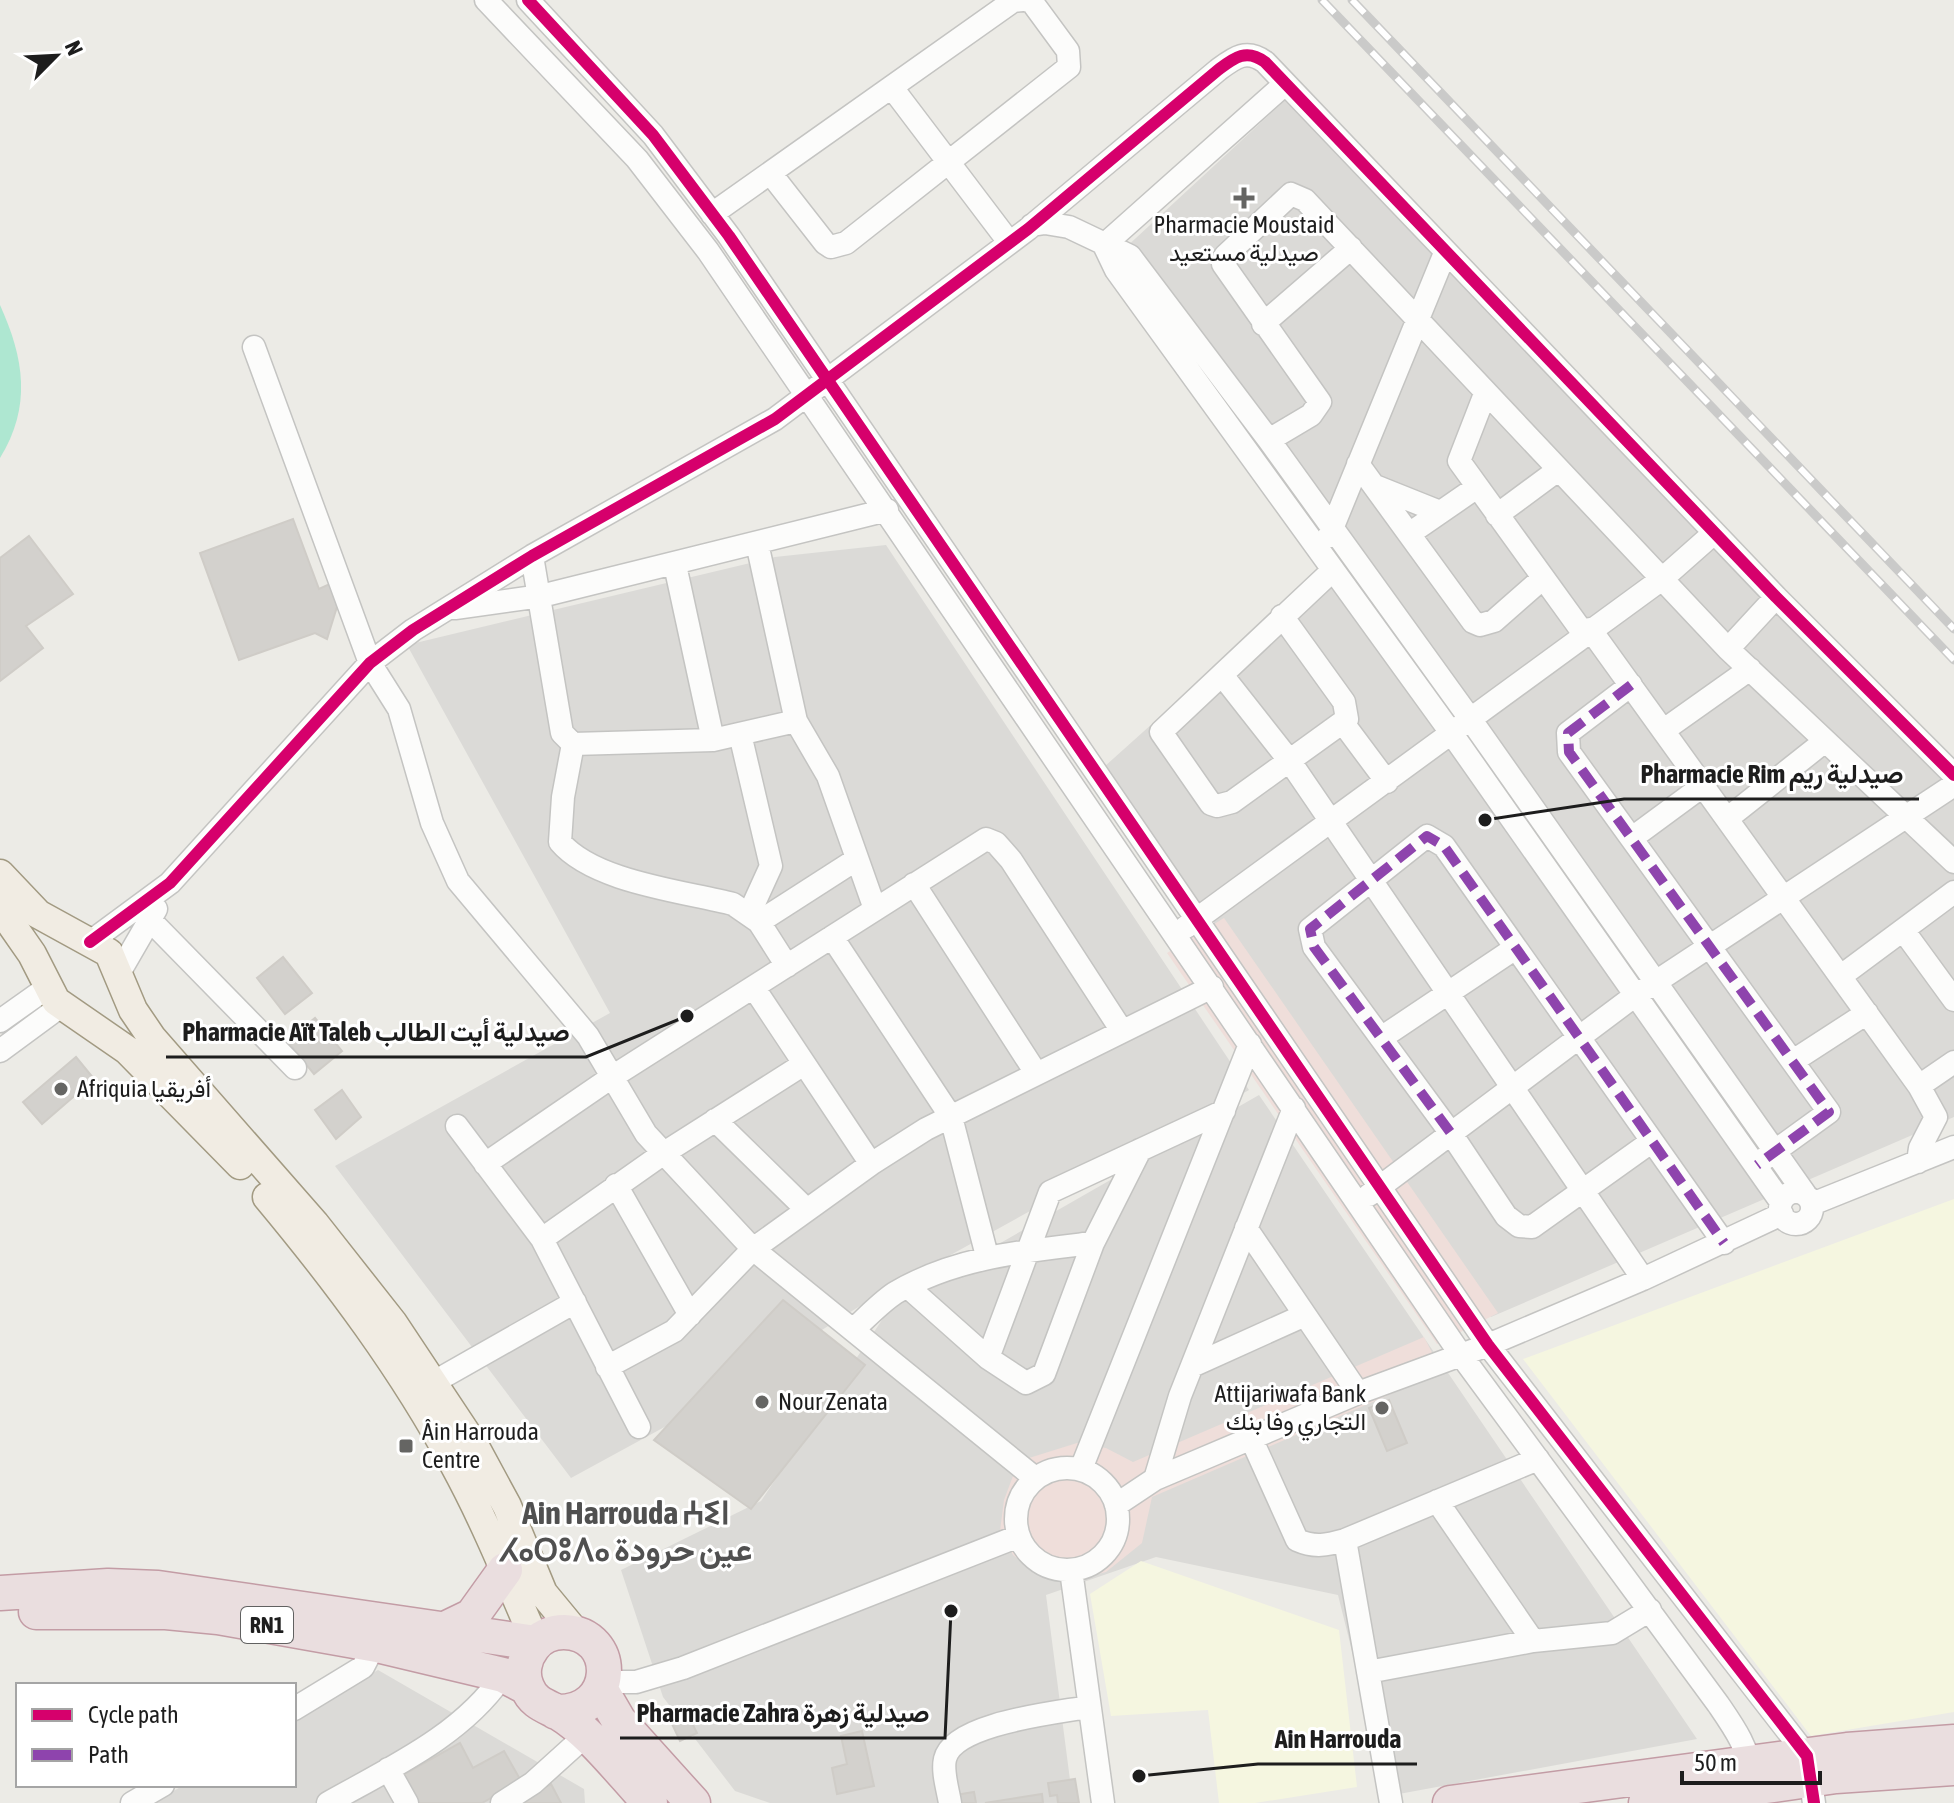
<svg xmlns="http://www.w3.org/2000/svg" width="1954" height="1803" viewBox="0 0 1954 1803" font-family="'Asap Condensed',Vazirmatn,'Noto Sans Tifinagh',sans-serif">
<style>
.residential{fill:#dbdad7}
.commercial{fill:#efdeda}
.education{fill:#f5f6e0}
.pitch{fill:#aee7d1}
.building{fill:#d3d1cd;stroke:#cfccc7;stroke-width:2}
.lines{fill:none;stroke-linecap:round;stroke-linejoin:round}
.minor-casing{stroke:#c4c4c2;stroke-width:25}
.major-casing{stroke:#a29a82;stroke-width:31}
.highway-casing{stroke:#c39ca5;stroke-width:37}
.minor{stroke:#fcfcfb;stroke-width:22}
.major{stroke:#f1ece3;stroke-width:28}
.highway{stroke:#eadedf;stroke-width:34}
.rail-casing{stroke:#cacac9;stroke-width:9}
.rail{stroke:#fff;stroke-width:6;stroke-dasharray:18;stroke-linecap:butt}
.quiet{stroke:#8e44ad;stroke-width:10;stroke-dasharray:20 10;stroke-linecap:butt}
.cycleway-casing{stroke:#fff;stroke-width:17}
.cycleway{stroke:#d6006c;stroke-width:12}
.poi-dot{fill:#656563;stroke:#fff;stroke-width:3}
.labels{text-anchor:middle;stroke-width:6;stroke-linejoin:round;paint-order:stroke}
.shield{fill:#fff;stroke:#616161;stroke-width:2}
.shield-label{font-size:22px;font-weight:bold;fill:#1d1d1d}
.poi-label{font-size:24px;fill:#1d1d1d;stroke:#fff;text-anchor:start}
.district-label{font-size:32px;font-weight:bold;fill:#505050;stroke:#fff}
.leader{fill:none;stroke:#1d1d1d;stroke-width:3}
.callout-dot{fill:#1d1d1d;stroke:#fff;stroke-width:3}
.callout-label{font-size:26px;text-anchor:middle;font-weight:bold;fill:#1d1d1d;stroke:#fff;stroke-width:6;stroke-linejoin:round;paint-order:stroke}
</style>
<rect width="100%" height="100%" fill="#ecebe6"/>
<path class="residential" d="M1295 91 1954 762V1117L1491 1317 1104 767 1329 565 1123 250Z
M886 545 1249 1090 871 1299 692 1412 571 1478 335 1166 610 1013 407 645 775 557Z
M1259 1095 1697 1739 1388 1796 1338 1595 1156 1557 1046 1595 1073 1803H770L735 1791 663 1697 621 1570 761 1501 892 1305Z
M378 1670 584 1789 585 1803H153L184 1785H294V1719Z"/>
<path class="commercial" d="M1224 918 1498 1313 1437 1344 1167 953Z
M1424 1337 1442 1372 1152 1497 1142 1543 1106 1572 1083 1578H1057L1032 1570 1013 1555 1000 1531 1004 1500 1013 1476 1029 1458 1077 1443 1106 1448 1133 1462Z"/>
<path class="education" d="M1954 1199V1712L1811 1736 1523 1359Z
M1141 1561 1339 1630 1357 1787 1255 1803H1219L1208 1710 1111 1716 1090 1594Z"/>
<path class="pitch" d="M0 305C24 358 32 406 0 458Z"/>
<path class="building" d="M293 519 319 589 334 582 340 597 327 639 315 633 239 660 200 553Z
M29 536 73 594 26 626 43 648 0 681V558Z
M283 957 312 993 285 1014 257 978Z
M315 1018 342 1051 314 1074 287 1041Z
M76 1057 94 1079 42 1124 23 1102Z
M342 1090 361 1117 336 1139 315 1110Z
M783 1300 865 1365 751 1509 654 1440Z
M1389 1400 1407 1443 1387 1451 1369 1408Z
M688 1715 697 1733 680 1741 672 1724Z
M862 1731 874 1786 837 1794 832 1768 847 1764 841 1736Z
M460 1743 473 1768 504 1751 521 1781 482 1803H419L403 1775Z
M1075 1779 1079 1803H1058L1057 1795 1050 1796 1048 1783Z
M551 1784 561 1803H517Z
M974 1792 976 1803H956L955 1795Z
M1042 1794 1043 1803H985Z"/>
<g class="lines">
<defs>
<path id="minor" d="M486 0 637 159 708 251 1461 1355 1718 1704C1733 1726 1749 1748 1751 1775
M528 0 653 135 729 236 1488 1345 1807 1756 1814 1803
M893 89 1009 242
M771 174 825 243 831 247 846 243 1069 67 1068 51 1032 2 1025 0
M712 214 1013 1 1022 0
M1032 225 1045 223 1069 227 1130 256 1269 440 1471 720 1805 1194
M1104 245 1116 270 1452 734 1781 1202
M1104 245 1285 84
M1263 324 1351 248
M254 347 370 663 399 709 432 823 458 881 588 1036 646 1134 753 1249 1035 1478
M1485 394 1459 461 1584 634
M1269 440 1311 415 1320 402 1223 264 1225 256 1291 194 1305 200 1728 649 1954 862
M1358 464 1473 622 1480 625 1494 621 1543 578
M1375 486 1440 512
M1497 515 1558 470
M1409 534 1477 487
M1329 536 1445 253
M757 543 796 721
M532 556 562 733 573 744 713 740 796 721 828 776 875 909
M675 565 713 740
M455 608 541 596 887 510
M1282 616 1344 702 1347 719 1232 802 1217 806 1211 804 1161 732 1332 571
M1590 629 1919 1086 1936 1117 1920 1148 1918 1162
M1728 649 1776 597
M1222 675 1289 760 1643 1279
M1631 685 1568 733 1569 752 1829 1112 1764 1159
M1343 723 1387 782
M1664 730 1750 669
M740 734 771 866 750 912
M573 744 563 797 560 842C594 882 682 891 733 904L759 922 787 966
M1728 818 1825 741
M1632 838 1704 785
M914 884 1036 1073
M150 920 295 1068
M759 922 857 859
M1186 927 1662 579 1714 533
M1903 930 1954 1000
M832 937 951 1117 987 1256
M90 942 170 883 370 663 413 630 532 556 775 419 1028 229 1218 70C1234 58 1246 48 1265 62L1776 597 1954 775
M119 973 156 909
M1841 976 1954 892
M754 988 871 1164
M0 1021 48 987
M1381 1038 1514 949
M0 1051 61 1006
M1793 1061 1867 1013
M1919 1086 1954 1062
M715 1120 805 1208
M457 1126 542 1239 639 1427
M1651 1142 1532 1227 1519 1226 1506 1216 1450 1132 1314 947 1310 929 1427 836 1444 846 1724 1243
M485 1164 612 1077 986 839 996 843 1011 860 1122 1031
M616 1185 690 1315
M1780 1208a16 16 0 1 1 32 0a16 16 0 1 1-32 0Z
M1369 1195 1633 997 1954 785
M1812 1204 1954 1147
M1246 1228 1358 1393
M542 1239 664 1153 804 1064
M908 1287 988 1358 1026 1383 1044 1374 1093 1243 1140 1150
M853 1330C866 1318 880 1303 895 1293 955 1257 1025 1251 1093 1243
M988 1358 1050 1192 1224 1111
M1192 1366 1305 1315
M607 1367 674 1331 753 1249 871 1164 926 1129 1212 987
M434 1382 575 1302
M1251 1438 1297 1540C1315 1548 1327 1545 1345 1540L1538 1459
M1016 1519a51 51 0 1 1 102 0a51 51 0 1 1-102 0Z
M1081 1469 1250 1044
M1155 1479 1180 1396 1294 1108
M1437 1501 1533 1641 1612 1633 1650 1610
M1116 1505 1155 1479 1358 1393 1488 1345 1643 1279 1782 1214
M1345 1540 1391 1803
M1071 1570 1103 1803
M1368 1672 1533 1641
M604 1682H636L683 1668 1019 1536
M294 1709 363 1667 379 1636
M388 1769 407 1803
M132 1803 163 1785
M328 1803C390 1768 463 1735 503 1675
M502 1803 533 1783 585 1736
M950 1803C948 1790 942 1772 945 1759 953 1723 1056 1713 1088 1707"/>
<path id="major" d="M0 874 38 914 109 953 133 1010 152 1038 315 1224 393 1323 474 1445 507 1506 543 1593 576 1633
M0 908 32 954 56 1001 127 1050 240 1165
M267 1197C337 1281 403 1369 455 1466 486 1523 510 1583 536 1643"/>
<path id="highway" d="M0 1593 108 1586 158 1588 536 1643
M36 1612H166L218 1617 377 1645 503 1675 526 1687
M443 1630 472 1616 505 1570
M601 1690 619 1721 693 1803
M556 1712C618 1714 619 1633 564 1632 552 1632 540 1637 533 1647 524 1658 521 1674 527 1687 533 1703 546 1706 559 1713 590 1731 624 1776 650 1803
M1450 1803 1847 1750 1954 1742
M1646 1803 1836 1776 1954 1768"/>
</defs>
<use href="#minor" class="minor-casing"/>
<use href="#major" class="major-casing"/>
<use href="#highway" class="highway-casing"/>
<use href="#minor" class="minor"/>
<use href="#major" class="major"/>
<use href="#highway" class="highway"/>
<defs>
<path id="rail" d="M1322 0 1954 660
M1352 0 1954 629"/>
</defs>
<use href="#rail" class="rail-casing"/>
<use href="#rail" class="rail"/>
<path class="quiet" d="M1631 685 1568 733 1569 752 1829 1112 1757 1165
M1450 1132 1314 947 1310 929 1427 836 1444 846 1724 1243"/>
<defs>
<path id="cycleway" d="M528 0 653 135 729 236 1488 1345 1807 1756 1814 1803
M90 942 170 883 370 663 413 630 532 556 775 419 1028 229 1218 70C1234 58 1246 48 1265 62L1776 597 1954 775"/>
</defs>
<use href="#cycleway" class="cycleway-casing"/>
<use href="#cycleway" class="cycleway"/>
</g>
<g class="poi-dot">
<path d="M1240 186h8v8h8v8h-8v8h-8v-8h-8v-8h8z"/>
<circle cx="61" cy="1089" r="8"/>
<circle cx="762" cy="1402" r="8"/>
<circle cx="1382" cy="1408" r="8"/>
<rect x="398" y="1438" width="16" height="16" rx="4"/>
</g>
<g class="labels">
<rect class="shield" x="241" y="1607" width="52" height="36" rx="6"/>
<g class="shield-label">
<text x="267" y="1633">RN1</text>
</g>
<g class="poi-label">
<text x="1244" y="233" text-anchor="middle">Pharmacie Moustaid<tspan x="1244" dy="28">صيدلية مستعيد</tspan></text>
<text x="77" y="1097">Afriquia أفريقيا</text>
<text x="1366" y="1402" text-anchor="end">Attijariwafa Bank<tspan x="1366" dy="28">التجاري وفا بنك</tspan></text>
<text x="778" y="1410">Nour Zenata</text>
<text x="422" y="1440">Âin Harrouda<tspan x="422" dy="28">Centre</tspan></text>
</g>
<g class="district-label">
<text x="626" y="1524">Ain Harrouda ⵄⵉⵏ<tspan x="626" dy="37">ⵃⴰⵔⵓⴷⴰ عين حرودة</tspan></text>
</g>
</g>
<path class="leader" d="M1485 820L1624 799H1919M687 1016L586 1057H166M951 1611L945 1738H620M1139 1776L1258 1764H1417"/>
<g class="callout-dot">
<circle cx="1485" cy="820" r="8"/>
<circle cx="687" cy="1016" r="8"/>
<circle cx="951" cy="1611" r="8"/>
<circle cx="1139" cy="1776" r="8"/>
</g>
<g class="callout-label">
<text x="1772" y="783">Pharmacie Rim صيدلية ريم</text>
<text x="376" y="1041">Pharmacie Aït Taleb صيدلية أيت الطالب</text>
<text x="783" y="1722">Pharmacie Zahra صيدلية زهرة</text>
<text x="1338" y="1748">Ain Harrouda</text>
</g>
<rect x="16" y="1683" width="280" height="104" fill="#ffffff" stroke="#a5a5a5" stroke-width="2"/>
<rect x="32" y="1709" width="40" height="12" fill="#d6006c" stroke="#a5a5a5" stroke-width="2"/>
<text x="88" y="1723" font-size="24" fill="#1d1d1d">Cycle path</text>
<rect x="32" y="1749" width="40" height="12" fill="#8e44ad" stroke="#a5a5a5" stroke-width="2"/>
<text x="88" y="1763" font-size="24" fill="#1d1d1d">Path</text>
<g transform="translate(56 56) rotate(66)" stroke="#ffffff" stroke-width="6" paint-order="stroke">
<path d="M0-6L14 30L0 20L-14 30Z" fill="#1d1d1d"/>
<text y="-12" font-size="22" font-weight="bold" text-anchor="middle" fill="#1d1d1d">N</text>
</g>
<path d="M1682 1771v12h138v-12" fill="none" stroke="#1d1d1d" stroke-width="4"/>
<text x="1694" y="1771" font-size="24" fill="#1d1d1d" stroke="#ffffff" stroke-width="6" paint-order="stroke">50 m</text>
</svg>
